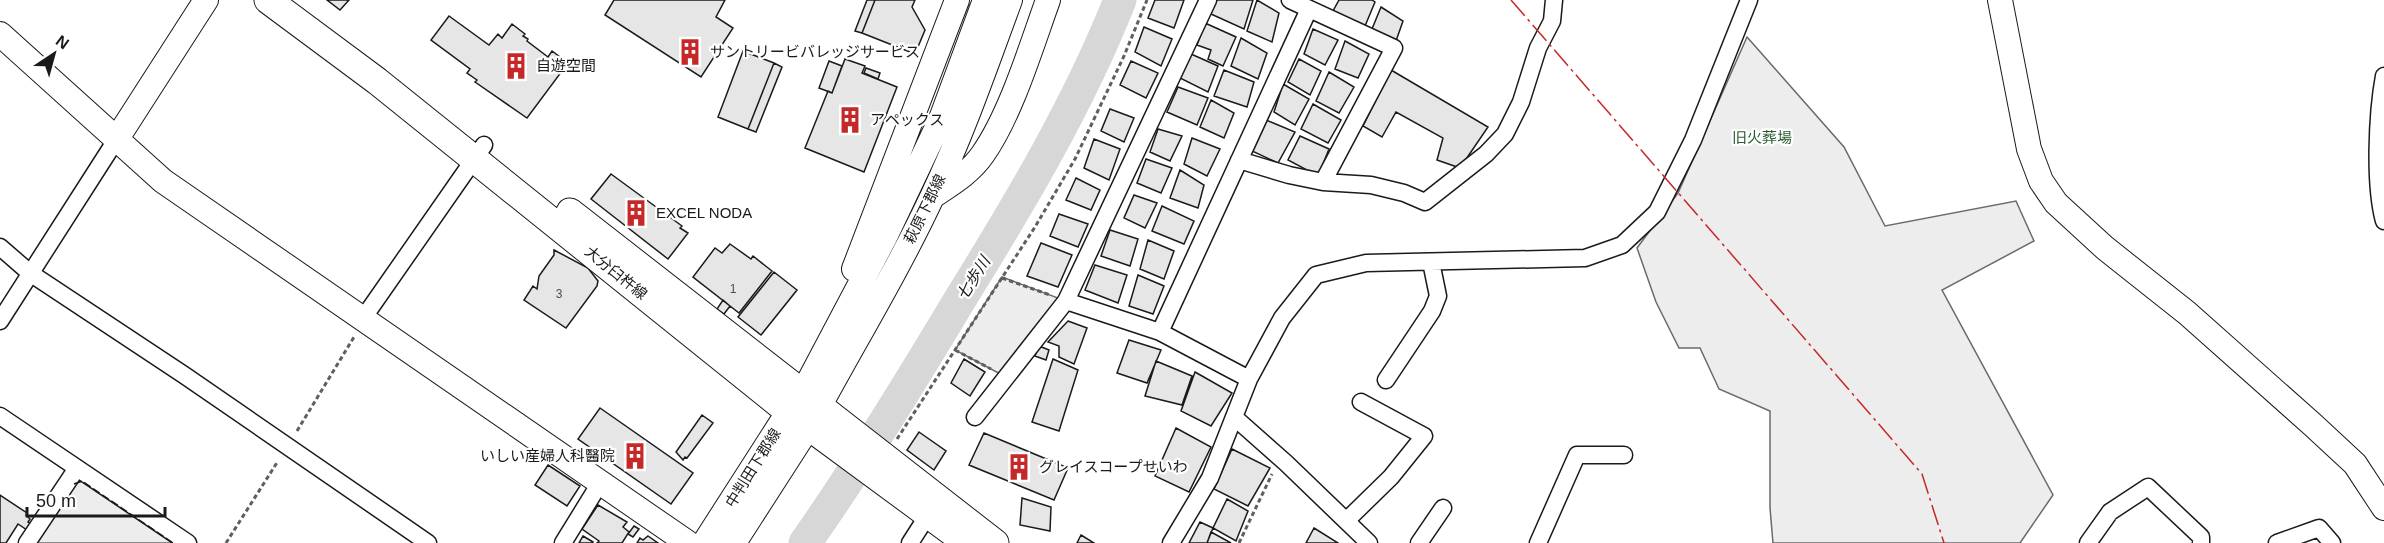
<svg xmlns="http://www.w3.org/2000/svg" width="2384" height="543" viewBox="0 0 2384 543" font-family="Helvetica,'Noto Sans JP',sans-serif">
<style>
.built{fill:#ededed;stroke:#6a6a6a;stroke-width:1.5}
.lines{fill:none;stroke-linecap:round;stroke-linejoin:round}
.river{stroke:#d7d7d7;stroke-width:33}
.building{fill:#e6e6e6;stroke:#1a1a1a;stroke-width:1.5}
.street-casing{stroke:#1a1a1a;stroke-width:19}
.secondary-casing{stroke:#1a1a1a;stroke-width:26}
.primary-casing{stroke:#1a1a1a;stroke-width:29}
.path{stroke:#5f5f5f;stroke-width:3;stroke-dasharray:4.5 3;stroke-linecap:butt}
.street{stroke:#fff;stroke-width:16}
.secondary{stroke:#fff;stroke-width:24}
.primary{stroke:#fff;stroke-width:27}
.fence{stroke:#1a1a1a;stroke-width:1.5;stroke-dasharray:8 3;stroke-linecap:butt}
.power{stroke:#c62828;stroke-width:1.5;stroke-dasharray:21 4.5 3 4.5;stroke-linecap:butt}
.labels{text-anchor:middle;stroke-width:4.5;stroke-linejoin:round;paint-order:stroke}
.number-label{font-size:12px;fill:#4d4d4d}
.poi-label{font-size:15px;fill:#1a1a1a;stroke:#fff;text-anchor:start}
.park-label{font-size:15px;fill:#2b5a34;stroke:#fff}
.street-label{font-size:15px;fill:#1a1a1a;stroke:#fff}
.water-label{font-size:16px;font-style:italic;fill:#1a1a1a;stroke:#fff}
</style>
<rect width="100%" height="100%" fill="#fff"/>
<path class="built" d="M1747 37 1844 147 1885 226 2016 201 2034 241 1942 290 2053 495 2020 543H1773L1770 508V411L1719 389 1700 348H1679L1656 302 1637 248 1678 193Z
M1002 277 1066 301 1006 377 955 350Z
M82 481 173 543H33L73 484Z"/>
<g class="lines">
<path class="river" d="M805 543C860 465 910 383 959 301 1019 204 1078 106 1120 0"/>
</g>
<path class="building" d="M327 0H349L340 10Z
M614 0H725L716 17 733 28 701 77 605 15Z
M867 0H875L862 33 855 31Z
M875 0H915L912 7 925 30 915 54 862 33Z
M1155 0H1184L1174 28 1148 18Z
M1215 0H1253L1244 29 1211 14Z
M1257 0 1279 13 1272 42 1247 31Z
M1339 0H1372L1375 2 1365 26 1333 11Z
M1381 7 1403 21 1396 41 1372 29Z
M449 16 489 45 498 34 502 38 512 24 525 34 523 36 528 39 527 41 548 57 552 51 568 63 527 118 475 82 477 80 467 73 470 69 431 40Z
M1205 23 1236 37 1223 66 1208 59 1211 50 1197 45Z
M1144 27 1172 39 1161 66 1135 52Z
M1313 29 1338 40 1325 65 1304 54Z
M1241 38 1267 53 1258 79 1231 66Z
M1345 41 1369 54 1358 78 1335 69Z
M743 51 774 63 748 129 718 117Z
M1191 54 1218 66 1208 92 1178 77Z
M845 59 865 66 862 73 897 87 864 172 805 148 828 91 832 93Z
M1299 59 1321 71 1310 95 1288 82Z
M829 61 842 66 832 93 819 88Z
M1131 61 1158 73 1146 98 1120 85Z
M774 63 782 67 756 132 748 129Z
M866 68 880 73 878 79 864 73Z
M1224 70 1254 82 1247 107 1214 96Z
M1391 70 1488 127 1460 168 1437 160 1443 138 1396 112 1382 137 1363 126Z
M1329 72 1354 87 1339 113 1316 101Z
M1283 84 1309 99 1295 125 1274 112Z
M1178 87 1208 98 1197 125 1167 112Z
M1211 100 1234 113 1224 138 1200 127Z
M1313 104 1341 120 1328 143 1301 129Z
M1110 109 1134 118 1124 142 1101 131Z
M1266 120 1295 132 1278 163 1252 151Z
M1158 129 1182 136 1170 161 1150 152Z
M1300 136 1329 149 1318 176 1288 160Z
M1192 138 1220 149 1207 176 1184 164Z
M1094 139 1120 149 1109 180 1084 168Z
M1146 159 1172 168 1161 193 1137 183Z
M1180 170 1204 185 1198 208 1170 198Z
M611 174 682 226 680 228 688 233 668 259 591 199Z
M1076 178 1100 190 1091 210 1066 200Z
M1134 195 1157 203 1145 228 1124 218Z
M1162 206 1194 221 1184 244 1152 231Z
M1059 214 1088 224 1078 247 1050 236Z
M1110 230 1138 239 1130 266 1101 256Z
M1148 240 1174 251 1164 279 1140 269Z
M1041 243 1072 255 1058 287 1027 276Z
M730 244 751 259 753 256 772 271 739 313 693 277 715 248 722 253Z
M554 250 588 268 598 281 597 286 566 328 524 300 533 286 537 289 539 276 554 255Z
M1095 265 1127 275 1118 303 1085 290Z
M774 272 797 290 761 335 738 317Z
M1138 275 1164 286 1153 314 1129 306Z
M723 300 730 306 724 314 717 309Z
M1068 321 1087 328 1074 364 1059 357V346L1048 342Z
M1129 340 1161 350 1147 383 1117 373Z
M1039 346 1049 350 1046 360 1035 356Z
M964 359 985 372 970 396 951 383Z
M1053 359 1078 370 1059 431 1032 422Z
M1156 361 1192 376 1182 405 1145 396Z
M1195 372 1232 393 1211 426 1181 411Z
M600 408 693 473 671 504 578 439Z
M702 415 713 423 687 458 685 457 683 460 676 452Z
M1176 428 1211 447 1189 492 1155 476Z
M919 432 946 451 934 470 907 450Z
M984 433 1068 468 1054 500 969 465Z
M1232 449 1270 468 1248 506 1214 489Z
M548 465 580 486 567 506 535 485Z
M0 495 27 513 26 515 30 519 28 522 31 524 27 530 18 524 6 543H0Z
M1022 498 1051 507 1050 531 1020 525Z
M1227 499 1248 511 1236 541 1213 528Z
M598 505 627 522 623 527 629 532 622 543H597L599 541 582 529Z
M1200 522 1213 528 1207 543H1189Z
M634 526 639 529 633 537 628 534Z
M1314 528 1338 543H1306Z
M1211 532 1231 543H1207Z
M1081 535 1094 543H1077Z
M583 536 593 542 592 543H579Z
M648 536 658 543H637L640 538 643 540Z"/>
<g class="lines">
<defs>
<path id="street" d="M1208 0 1066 301 1160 332 1249 379
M1290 0 1394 48 1323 182
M2384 76C2377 114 2374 184 2384 221
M1239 160 1289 175 1323 182 1371 185 1404 193 1425 202 1486 154 1505 134 1521 102 1538 48 1552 21 1554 0
M0 247 30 273 184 375 428 543
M362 320 484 145
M0 321 116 140
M1160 332 1309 9
M1386 380 1432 311 1438 296 1431 262
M0 416 188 543
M975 417 1066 301
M1234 417 1286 463 1369 543
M1347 520 1391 477 1424 436 1361 402
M27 543 77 468
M563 543 600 483
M910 543 928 515
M1171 543 1210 478 1249 379 1282 318 1316 275 1366 263 1585 258 1622 245 1657 212 1693 140 1749 0
M1419 543 1443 508
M1538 543 1577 455H1624
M2088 543 2110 512 2148 487 2201 537V543
M2277 543 2319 528 2332 543"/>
<path id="secondary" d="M2000 0 2029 149 2041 181 2056 203 2105 248 2187 313 2313 425 2355 464 2384 508
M0 34 163 181 688 543
M116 140 206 0
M933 196C951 184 970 173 983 154 1011 114 1031 47 1048 0
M854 269 957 0
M802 394 884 239 941 119 985 0
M819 407C857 337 899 268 933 195 963 132 986 65 1010 0"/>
<path id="primary" d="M268 0 377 81 789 412 967 543
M570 212 995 543
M706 543 799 398
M732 543 817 411"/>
</defs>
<use href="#street" class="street-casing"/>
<use href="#secondary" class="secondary-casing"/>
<use href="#primary" class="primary-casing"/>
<path class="path" d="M1002 278 1050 295
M955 350 991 369
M297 431 354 337
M897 439 1035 227 1075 159 1124 56 1147 0
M226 543 278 461
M1239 543 1272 474"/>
<use href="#street" class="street"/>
<use href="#secondary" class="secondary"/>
<use href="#primary" class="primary"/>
<path class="fence" d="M74 484 82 481 173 543"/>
<path class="power" d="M1511 0 1922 474 1944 543"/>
</g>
<defs>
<symbol id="building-bare" viewBox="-9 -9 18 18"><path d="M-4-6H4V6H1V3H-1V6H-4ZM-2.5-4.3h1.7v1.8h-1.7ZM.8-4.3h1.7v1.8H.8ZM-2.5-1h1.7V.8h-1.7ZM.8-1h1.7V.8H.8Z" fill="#c62828" stroke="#fff" stroke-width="2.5" paint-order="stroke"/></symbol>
</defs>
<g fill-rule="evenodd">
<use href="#building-bare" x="671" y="33" width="38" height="38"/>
<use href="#building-bare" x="497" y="47" width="38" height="38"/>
<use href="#building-bare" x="831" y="101" width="38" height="38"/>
<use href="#building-bare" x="617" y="194" width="38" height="38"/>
<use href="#building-bare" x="616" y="437" width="38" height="38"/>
<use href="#building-bare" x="1000" y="448" width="38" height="38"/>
</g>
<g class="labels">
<g class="number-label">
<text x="733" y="293">1</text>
<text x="559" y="298">3</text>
</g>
<g class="poi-label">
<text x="710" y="57">サントリービバレッジサービス</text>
<text x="536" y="71">自遊空間</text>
<text x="870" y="125">アペックス</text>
<text x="656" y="218">EXCEL NODA</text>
<text x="615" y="461" text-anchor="end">いしい産婦人科醫院</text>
<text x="1039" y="472">グレイスコープせいわ</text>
</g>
<g class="park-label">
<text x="1762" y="143">旧火葬場</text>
</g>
<g class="street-label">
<text transform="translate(925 209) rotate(-64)" y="5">萩原下郡線</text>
<text transform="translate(616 273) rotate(39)" y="5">大分臼杵線</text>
<text transform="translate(753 468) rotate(-58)" y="5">中判田下郡線</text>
</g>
<g class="water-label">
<text transform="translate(973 278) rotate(-58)" y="6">七歩川</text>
</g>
</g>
<g transform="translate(54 54) rotate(36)" stroke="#ffffff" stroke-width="4.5" paint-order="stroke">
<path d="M0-4.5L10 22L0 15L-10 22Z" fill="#1a1a1a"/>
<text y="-9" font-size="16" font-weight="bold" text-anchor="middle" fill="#1a1a1a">N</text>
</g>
<path d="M27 507v9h138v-9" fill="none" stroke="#1a1a1a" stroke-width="3"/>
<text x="36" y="507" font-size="18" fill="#1a1a1a" stroke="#ffffff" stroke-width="4.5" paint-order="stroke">50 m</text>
</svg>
